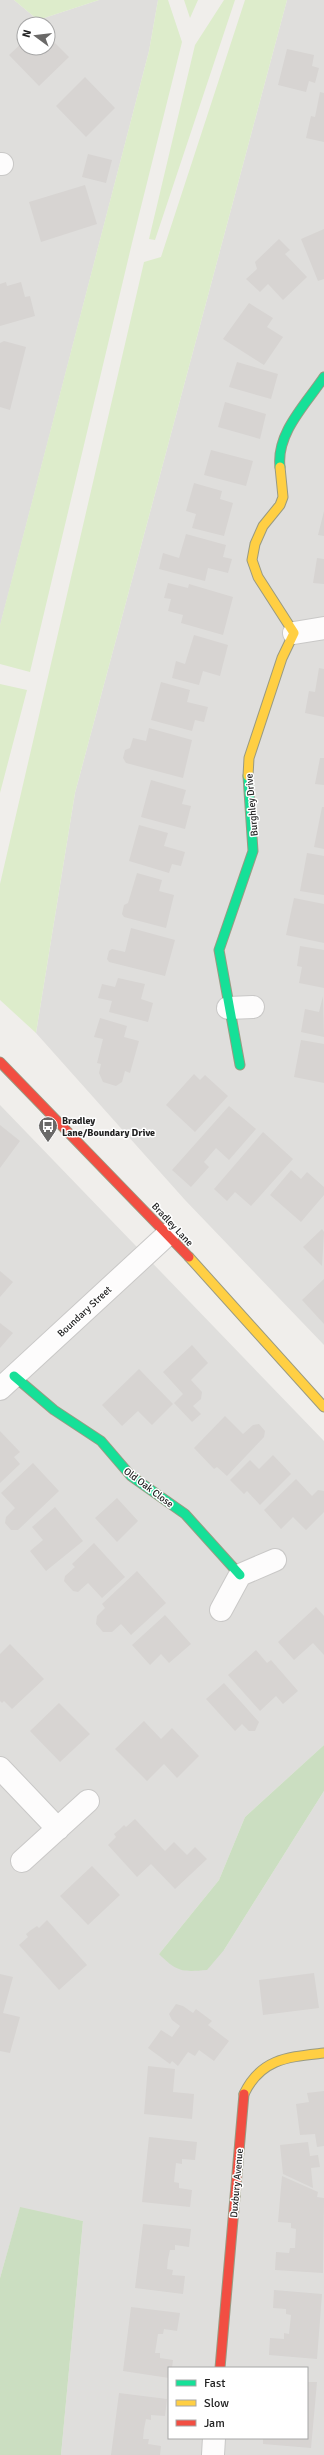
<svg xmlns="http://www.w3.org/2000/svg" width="324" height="2455" viewBox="0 0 324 2455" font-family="Signika,sans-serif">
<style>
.residential{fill:#dfdedc;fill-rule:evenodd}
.grass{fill:#ddeccb}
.forest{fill:#cbdec1}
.building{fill:#d7d4d2}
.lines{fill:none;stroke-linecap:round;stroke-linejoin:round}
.street-casing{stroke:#c9c8c7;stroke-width:24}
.fast-casing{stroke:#999a82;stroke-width:11}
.slow-casing{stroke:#999a82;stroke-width:11}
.jam-casing{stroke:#999a82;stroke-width:11}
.street{stroke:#fdfcfc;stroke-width:22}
.fast{stroke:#16e098;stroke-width:9}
.slow{stroke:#ffcf43;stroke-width:9}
.jam{stroke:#f24e42;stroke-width:9}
.labels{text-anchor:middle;stroke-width:3;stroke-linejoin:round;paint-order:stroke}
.street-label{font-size:10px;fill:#222;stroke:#fff}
.poi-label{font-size:10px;font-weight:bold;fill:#222;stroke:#fff;text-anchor:start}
</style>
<rect width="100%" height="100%" fill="#f0eeeb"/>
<path class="residential" d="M0 0H14L38 20 99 0H158L149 51 0 626ZM24 24H48V48H24Z
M287 0H324V1345L185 1200 36 1033 75 793Z
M0 1105 324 1441V1745L245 1817 219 1880 159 1954 224 1950 324 1791V2455H61L83 2221 20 2208 0 2278ZM169 2368H307V2438H169Z"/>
<path class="grass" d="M14 0H99L38 20Z
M158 0H168L182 42 132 243 30 672 0 664V625L149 51Z
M184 0H198L190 18Z
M224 0H235L155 240 149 239 195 45Z
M245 0H287L75 793 36 1033 0 1000V884L144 262 161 257Z
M0 684 27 690 0 793Z"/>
<path class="forest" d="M324 1745V1791L224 1950 207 1970C182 1972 177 1972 159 1954L219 1880 245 1817Z
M20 2207 83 2221 61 2455H0V2278Z"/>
<path class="building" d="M48 36 69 57 39 86 9 55 24 41V48H48Z
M287 49 314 55 312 66 319 68 315 83 309 81 306 92 278 85Z
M85 77 115 108 86 137 56 106Z
M320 92 324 93V142L306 138 311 116 315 117Z
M88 154 112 160 106 183 82 177Z
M85 185 97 224 41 242 29 202Z
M324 229V279L318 281 301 239Z
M279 239 290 250 285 254 307 277 283 300 268 284 260 292 246 279 257 269 255 262Z
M6 282 7 286 21 282 25 297 30 296 35 316 0 326V284Z
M249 303 273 318 267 327 283 337 264 365 223 339Z
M4 341 26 347 10 410 0 407V343Z
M237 362 278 374 271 399 229 387Z
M225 402 266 414 260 439 218 427Z
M211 450 253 461 246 486 204 475Z
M194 483 222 491 220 499 233 503 224 536 192 528 196 514 186 511Z
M324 511V536L318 535Z
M186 534 226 545 223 557 232 559 228 573 208 568 205 581 159 569 163 553 179 558Z
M317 558 324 559V584L313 583Z
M168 583 188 588 189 584 233 597 223 635 181 623 183 615 168 611 171 599 164 598Z
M194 635 228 645 220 676 203 671 199 685 172 678 176 661 185 664Z
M319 668 324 669V717L305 713 309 691 315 692Z
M161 682 190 690 187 702 208 707 204 722 195 720 192 731 151 720Z
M149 728 192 740 183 778 126 763 123 758 125 750 130 748 133 738 146 741Z
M320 758H324V785L315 784Z
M151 780 186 790 182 804 191 806 185 829 141 817Z
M322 807H324V849L314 847Z
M139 825 168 833 164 846 185 852 181 866 172 864 169 873 129 861Z
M307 853 324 856V895L300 891Z
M137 873 162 880 159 891 174 895 166 928 124 917 122 914 124 905 128 903Z
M294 898 324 904V943L286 935Z
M131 928 175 940 165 976 109 962 107 959 109 951 112 949 125 952Z
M300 946 324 950V988L299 983 302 967 297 966Z
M118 978 145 984 141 999 153 1003 148 1022 109 1012 112 1001 98 998 102 984 115 987Z
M323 996 324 1037 301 1032 305 1009 319 1012Z
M100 1018 127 1026 124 1037 139 1041 130 1073 125 1071 122 1082 116 1086 103 1082 99 1073 101 1064 97 1063 103 1039 94 1037Z
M301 1040 324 1044V1083L294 1077Z
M194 1074 200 1080 205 1075 228 1096 195 1132 166 1105Z
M229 1106 256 1129 229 1160 216 1148 204 1162 209 1167 191 1187 172 1170Z
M0 1125 20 1141 0 1168Z
M263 1132 293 1159 251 1206 235 1192 227 1201 214 1189Z
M291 1170 301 1179 307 1172 324 1187V1195L301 1222 270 1195Z
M322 1229 324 1232 322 1266 303 1247Z
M0 1271 13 1282 0 1297Z
M324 1279V1324L302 1300Z
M0 1323 13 1333 0 1348Z
M192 1345 208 1363 191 1380 202 1392 201 1399 193 1406 201 1414 192 1422 174 1403 183 1394 163 1372Z
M139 1369 173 1404 152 1425 138 1411 122 1426 102 1405Z
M225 1416 243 1434 253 1425 259 1424 265 1431 264 1437 227 1476 217 1467 214 1469 194 1448Z
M0 1431 20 1452 14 1457 20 1464 0 1483Z
M273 1455 291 1474 260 1505 247 1491 244 1494 230 1480 250 1460 259 1469Z
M33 1463 59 1491 18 1530H11L5 1523 6 1517 15 1508 1 1493Z
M296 1479 312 1496 318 1490 324 1491V1512L306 1530 293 1517 281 1529 264 1510Z
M117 1498 138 1521 117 1542 95 1518Z
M55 1507 83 1541 46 1571 30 1551 43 1540 32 1527Z
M94 1543 125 1577 102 1598 88 1583 78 1592 73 1591 64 1581 65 1576 75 1567 72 1564Z
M137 1571 166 1603 131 1635 121 1624 112 1632H103L96 1624 97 1616 105 1608 102 1604Z
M316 1607 324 1616V1655L313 1643 294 1660 278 1642Z
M165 1615 191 1644 169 1663 161 1654 150 1665 132 1645Z
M10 1644 44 1679 12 1709 4 1701 2 1703 0 1701V1654Z
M256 1650 267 1663 271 1660 298 1691 283 1704 276 1696 260 1711 228 1675Z
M224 1683 259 1722 255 1731H249L242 1724 235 1731 206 1699Z
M59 1703 90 1734 60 1762 30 1731Z
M144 1721 161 1739 172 1728 199 1756 177 1778 164 1764 147 1781 115 1749Z
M135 1819 165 1851 174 1842 187 1855 195 1847 207 1859 175 1889 151 1864 137 1877 108 1845 116 1837 114 1834 119 1830 124 1825 126 1827Z
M92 1866 120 1895 88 1925 60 1896Z
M47 1920 87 1965 59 1990 19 1945 28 1937 26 1934 31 1930 37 1926 39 1928Z
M314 1973 319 2008 263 2015 259 1980Z
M0 1974 13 1977 3 2013 20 2017 10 2053 0 2051Z
M176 2004 183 2006 193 2013 196 2009 212 2021 208 2025 229 2041 214 2061 199 2050 195 2056 188 2052 178 2066 172 2061 170 2064 148 2048 161 2030 172 2037 180 2026 172 2020 169 2014Z
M148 2066 175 2069 173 2092 194 2094 192 2119 144 2114Z
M324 2091V2146L317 2147 315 2134 300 2135 296 2104 309 2102 307 2093Z
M149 2137 197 2142 195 2160 182 2159V2164L176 2163 174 2182 179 2183V2188L192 2190 190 2207 142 2202Z
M308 2142 310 2156 318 2155 320 2167 311 2168 313 2188 283 2174 280 2145Z
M282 2176 318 2192 317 2197 324 2198 323 2273 275 2270 276 2252 289 2253 290 2248H295L296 2229 291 2228V2223L278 2222Z
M143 2224 191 2229 189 2247 175 2245V2250H170L168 2259 167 2269 173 2270 172 2275 185 2276 183 2294 135 2288Z
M274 2290 322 2294 317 2359 269 2355 270 2338 284 2339V2333L289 2334 291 2315 286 2314V2309L273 2308Z
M131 2307 180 2313 177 2331 164 2329 163 2334H158L155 2353H160V2358L173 2360 172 2368H169V2378L123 2371Z
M307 2382H317L311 2448 263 2444V2438H307Z
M119 2393 167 2399 165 2416 151 2415V2420L146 2419 144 2429 143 2439H149L148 2444 161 2446 160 2455H111Z"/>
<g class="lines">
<defs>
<path id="street" d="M0 164H2
M294 633 324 628
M228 1008 253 1007
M0 1389 168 1234
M221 1610 240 1575 275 1560
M0 1768 58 1829
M22 1861 88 1801
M213 2455 214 2438"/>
<path id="fast" d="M280 467C276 433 306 404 324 377
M240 1065 219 950 253 851 248 776
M14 1376 54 1410 101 1441 131 1476 185 1514 240 1575"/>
<path id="slow" d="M248 776 249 758 282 658 294 633 258 577 252 560 255 544 263 526 280 505 283 497 280 467
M189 1257 324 1407
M244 2094C261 2058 289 2057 324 2053"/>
<path id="jam" d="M0 1062 189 1257
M220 2368 244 2094"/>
</defs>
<use href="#street" class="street-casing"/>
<use href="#fast" class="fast-casing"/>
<use href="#slow" class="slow-casing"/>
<use href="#jam" class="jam-casing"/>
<use href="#street" class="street"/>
<use href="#fast" class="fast"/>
<use href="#slow" class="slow"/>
<use href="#jam" class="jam"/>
</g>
<defs>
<symbol id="bus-pin" viewBox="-11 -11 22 30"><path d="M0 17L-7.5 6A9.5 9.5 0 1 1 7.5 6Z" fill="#6a6968" stroke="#fff"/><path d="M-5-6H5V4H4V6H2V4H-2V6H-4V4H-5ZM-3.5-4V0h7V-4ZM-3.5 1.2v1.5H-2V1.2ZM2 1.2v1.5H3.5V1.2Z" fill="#fff"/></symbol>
</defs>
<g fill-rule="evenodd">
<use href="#bus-pin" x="37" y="1115" width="22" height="30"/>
</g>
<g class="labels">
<g class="street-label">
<text transform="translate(251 805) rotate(-95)" y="4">Burghley Drive</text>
<text transform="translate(173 1224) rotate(47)" y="4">Bradley Lane</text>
<text transform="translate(84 1311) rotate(-43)" y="4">Boundary Street</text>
<text transform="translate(149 1487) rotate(37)" y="4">Old Oak Close</text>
<text transform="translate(236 2183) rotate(-85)" y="4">Duxbury Avenue</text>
</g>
<g class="poi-label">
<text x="62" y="1124">Bradley<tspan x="62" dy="12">Lane/Boundary Drive</tspan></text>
</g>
</g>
<rect x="168" y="2367" width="140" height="72" fill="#ffffff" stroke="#a7a7a7"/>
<rect x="176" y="2380" width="20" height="6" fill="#16e098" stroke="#a7a7a7"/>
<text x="204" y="2387" font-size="12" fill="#222222">Fast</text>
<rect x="176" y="2400" width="20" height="6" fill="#ffcf43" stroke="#a7a7a7"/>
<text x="204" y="2407" font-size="12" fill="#222222">Slow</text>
<rect x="176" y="2420" width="20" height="6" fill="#f24e42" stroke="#a7a7a7"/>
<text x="204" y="2427" font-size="12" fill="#222222">Jam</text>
<g transform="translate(36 36) rotate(285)"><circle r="19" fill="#ffffff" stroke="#a7a7a7"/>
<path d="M0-3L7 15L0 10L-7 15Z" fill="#6a6968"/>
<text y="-6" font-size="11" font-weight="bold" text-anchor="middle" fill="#222222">N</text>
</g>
</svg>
